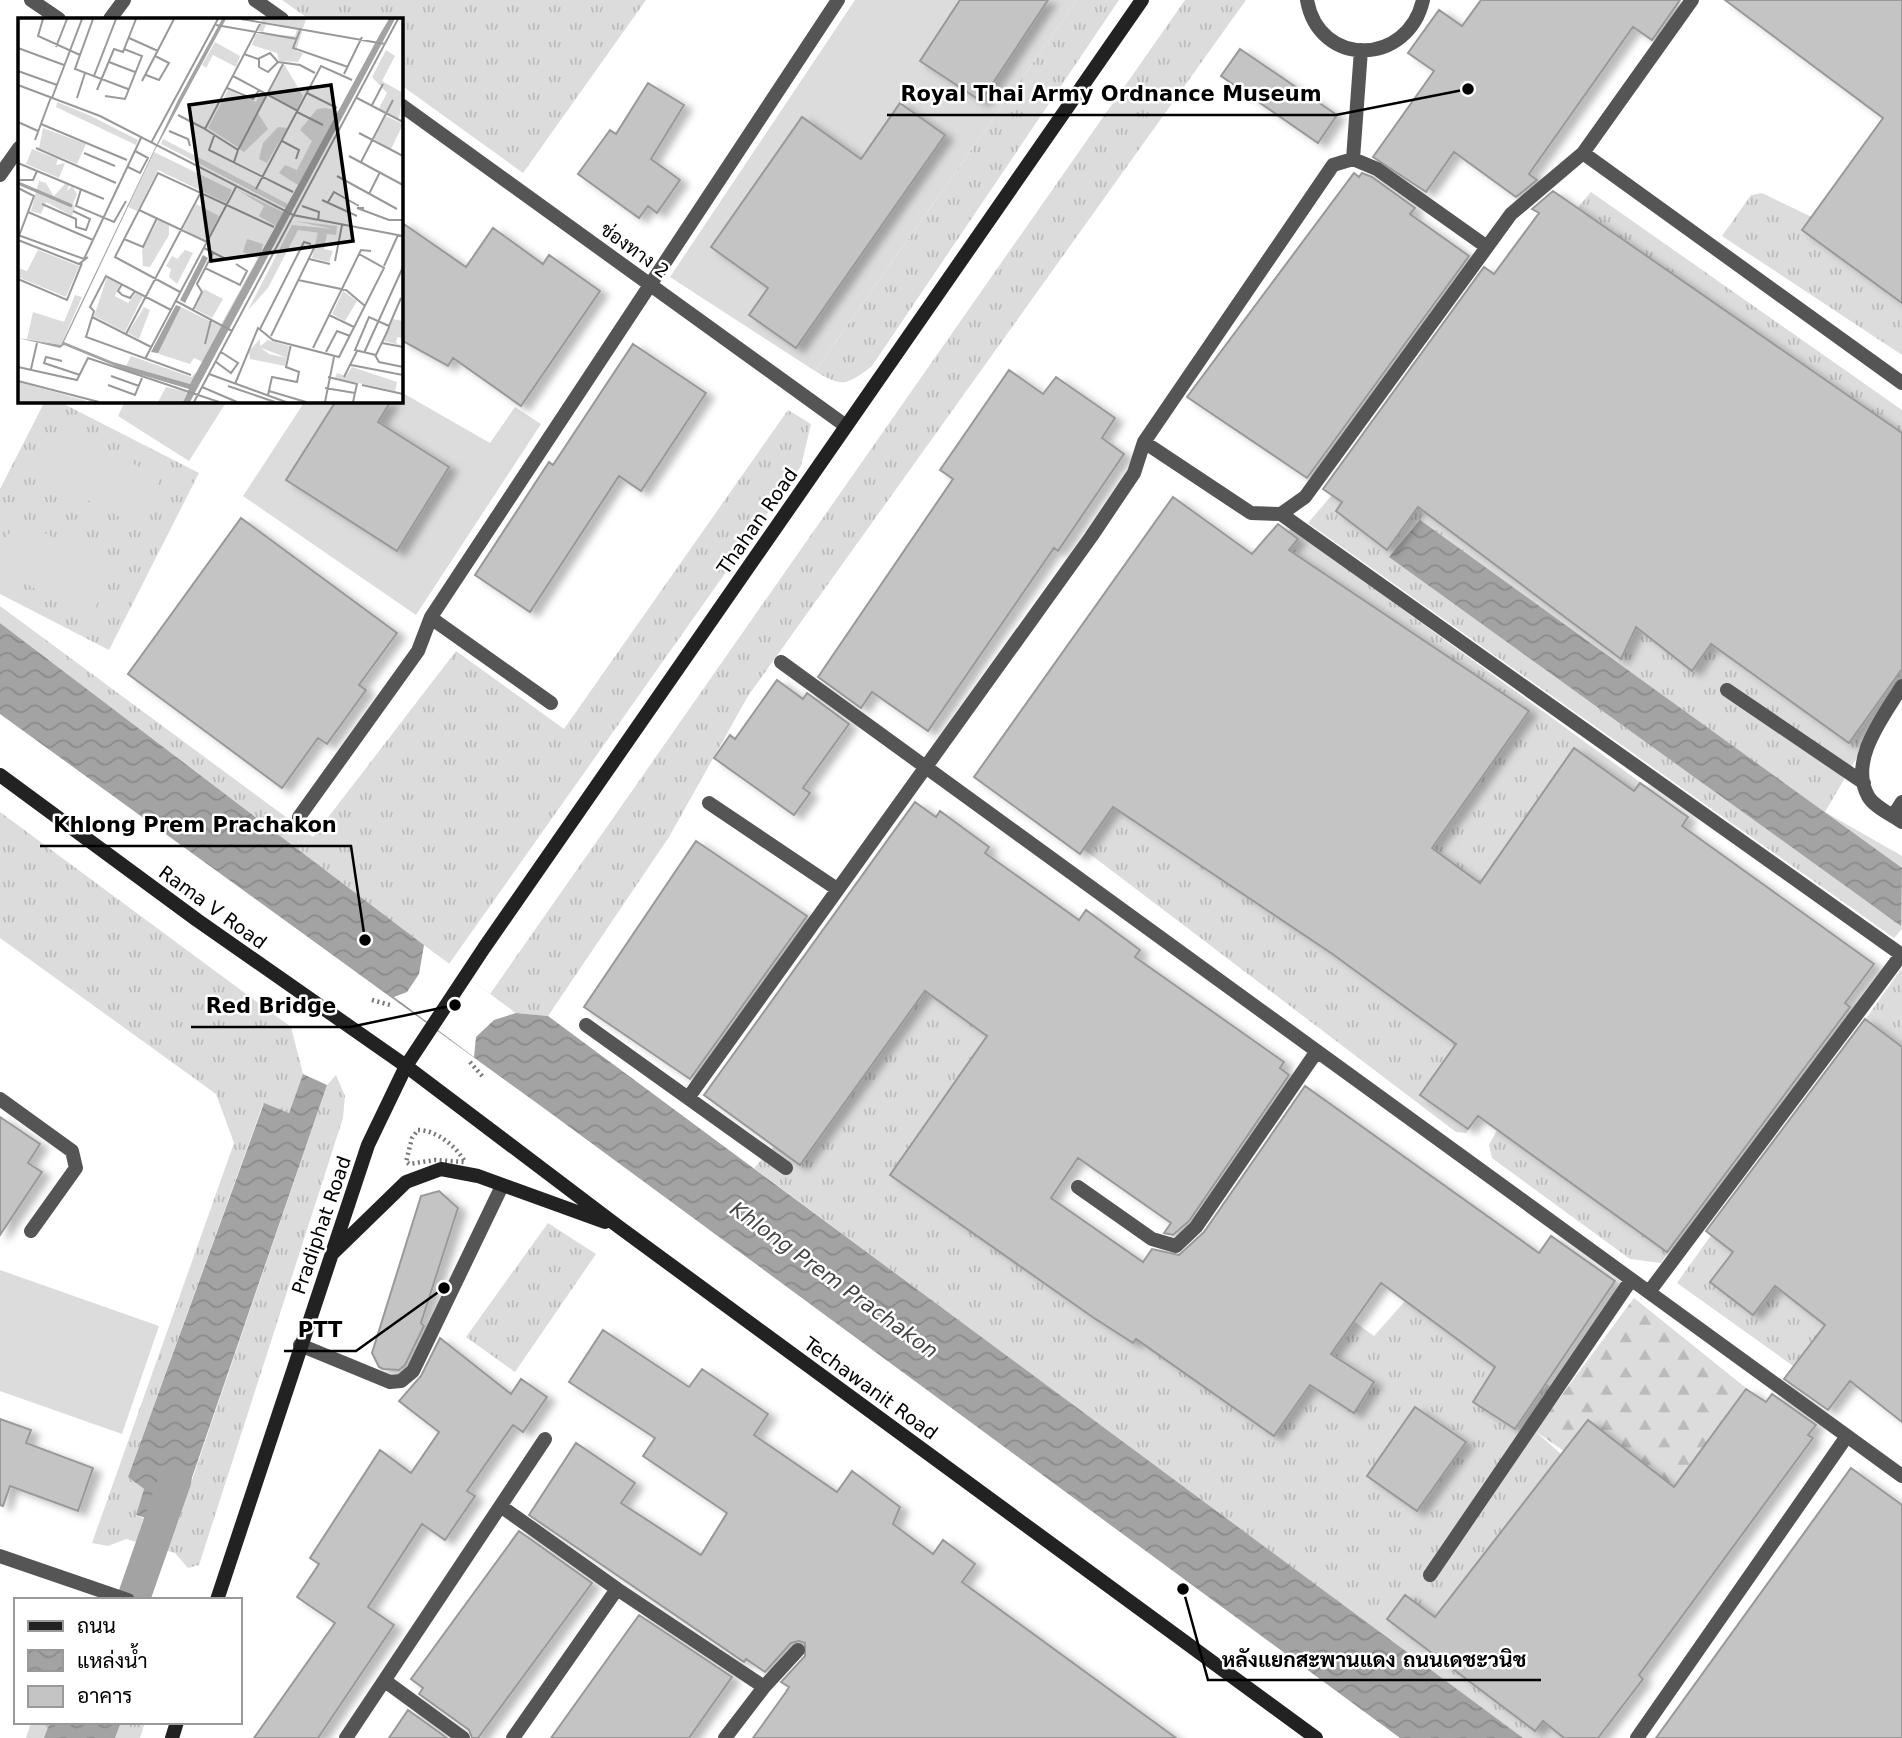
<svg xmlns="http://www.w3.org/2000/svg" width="1902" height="1738" viewBox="0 0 1902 1738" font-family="'DejaVu Sans',Sarabun,sans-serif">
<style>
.grass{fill:url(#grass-tufts)}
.forest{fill:url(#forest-firs)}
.garden{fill:#dcdcdc}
.water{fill:url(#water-waves)}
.pier{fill:#fff}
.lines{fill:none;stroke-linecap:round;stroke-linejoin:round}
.canal{stroke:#a3a3a3;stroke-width:33}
.building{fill:#c4c4c4;stroke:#999;stroke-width:2;filter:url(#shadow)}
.path{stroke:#777;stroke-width:4.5;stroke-dasharray:2 3.5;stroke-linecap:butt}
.lane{stroke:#555;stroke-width:14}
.secondary{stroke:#222;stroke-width:14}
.labels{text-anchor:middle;stroke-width:5;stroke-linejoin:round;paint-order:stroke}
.street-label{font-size:19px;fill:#000;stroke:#fff}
.water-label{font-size:21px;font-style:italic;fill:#444;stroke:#fff}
.inset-river{fill:none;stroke:#a3a3a3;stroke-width:3.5}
.inset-road{fill:none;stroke:#999;stroke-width:2}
.view{fill:#000;fill-opacity:0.15;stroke:#000;stroke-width:3.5}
.inset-edge{fill:none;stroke:#000;stroke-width:3.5}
.leader{fill:none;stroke:#000;stroke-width:2.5}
.callout-dot{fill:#000;stroke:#fff;stroke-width:2.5}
.callout-label{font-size:21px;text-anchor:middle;font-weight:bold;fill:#000;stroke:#fff;stroke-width:5;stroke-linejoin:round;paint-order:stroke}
</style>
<defs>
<pattern id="grass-tufts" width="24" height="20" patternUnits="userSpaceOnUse" patternTransform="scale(1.75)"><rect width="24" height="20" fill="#dcdcdc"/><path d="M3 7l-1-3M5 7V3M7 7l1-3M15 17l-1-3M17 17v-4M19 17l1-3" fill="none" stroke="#bbb"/></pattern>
<pattern id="forest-firs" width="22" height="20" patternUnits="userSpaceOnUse" patternTransform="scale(1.75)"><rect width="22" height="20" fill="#dcdcdc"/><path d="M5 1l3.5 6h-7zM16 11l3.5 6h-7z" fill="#bbb"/></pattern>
<pattern id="water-waves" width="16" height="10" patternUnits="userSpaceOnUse" patternTransform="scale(1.75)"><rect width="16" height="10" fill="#a3a3a3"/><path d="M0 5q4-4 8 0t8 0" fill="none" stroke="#8b8b8b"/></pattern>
<filter id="shadow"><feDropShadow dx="8" dy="4.5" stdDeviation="3.5" flood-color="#0004"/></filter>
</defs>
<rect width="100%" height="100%" fill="#fff"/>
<path class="grass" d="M282 0H646L523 173 401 85V19H309Z
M1077 0H1119L872 366C847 385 843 388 815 371Z
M1185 0H1246L748 696 669 837 548 1016 516 1013 490 994Z
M1591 192 1902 410V681L1825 812 1902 856V929L1894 938 1308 523Z
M1762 193 1818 220 1902 287V355L1722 236 1751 195Z
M45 401H58L199 473 109 650 0 594V489Z
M788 410 811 424 801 466 449 964 0 623V606L313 837 456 651 564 729Z
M1291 528 1688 817 1485 901 1388 819 1243 582Z
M1138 746 1493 1029 1467 1133 1456 1132 1070 839Z
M0 812 291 1027 303 1074 289 1113 263 1104 128 1477 144 1489 136 1516 176 1527 327 1085 336 1075 345 1096 343 1118 199 1565 188 1568 175 1553 126 1539 108 1546 92 1543 234 1143 216 1094 0 938Z
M1902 968V1346L1817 1383 1677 1283Z
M935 969 1023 1053 942 1189 1115 1322 1342 1313 1374 1336 1414 1291 1551 1387 1535 1431 1638 1522 1590 1738H1521L754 1168Z
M1506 1113 1680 1235 1661 1263 1630 1259 1492 1158 1489 1145Z
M548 1223 596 1254 515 1372 466 1337Z
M31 1722H145L140 1738H26Z"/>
<path class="forest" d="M1634 1298 1751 1392 1667 1523 1535 1431Z"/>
<path class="garden" d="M855 0H1077L815 371 670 277Z
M401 392 490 443 515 407 541 424 416 615 243 496 305 401H401Z
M125 401H227L189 461 118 416Z
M61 428 160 477 136 525 38 475Z
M16 519 115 568 91 616 0 571V552Z
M0 1270 159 1326 122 1434 0 1391Z"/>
<path class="water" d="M1420 520 1902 868 1901 926 1389 557Z
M0 623 449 964 516 1013 548 1016 1523 1738H1400L545 1109 0 714Z
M303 1074 327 1085 175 1527 136 1515 144 1489 128 1477 264 1103 289 1113Z
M50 1722H121L115 1738H44Z"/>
<path class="pier" d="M424 945 516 1013 494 1020 476 1037 474 1057 394 997 407 992 419 974Z"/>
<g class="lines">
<path class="canal" d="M133 1600 175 1480"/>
</g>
<path class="building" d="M960 0H1048L981 101 920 61Z
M1481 0H1680L1652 40 1633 27 1529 174 1537 180 1516 197 1454 152 1426 192 1373 157 1434 71 1408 53 1439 10 1462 26Z
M1725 0H1902V303L1802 230 1883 118Z
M1240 49 1337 115 1318 143 1221 76Z
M648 83 684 105 651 159 680 180 657 213 648 206 639 218 578 174 610 130 616 134Z
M900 103 945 135 796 348 749 315 768 288 711 247 802 117 861 159Z
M1354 173 1359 177 1362 173 1372 177 1415 208 1410 214 1469 256 1307 478 1187 397Z
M1553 191 1902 433V669L1849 743 1711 644 1692 671 1636 627 1621 659 1418 507 1387 550 1336 511 1342 502 1323 489 1484 267 1494 274 1539 213 1532 209Z
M401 222 466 267 493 228 543 264 549 255 600 291 521 406 453 358 448 366 401 340Z
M633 344 706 393 641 491 619 476 530 612 475 575 549 462 553 465Z
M1009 370 1043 394 1056 377 1115 418 1102 438 1124 454 1058 551 1054 548 928 731 872 692 861 708 818 677 953 479 940 470Z
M336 401H391L378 422 449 467 397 551 286 480Z
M1173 497 1252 554 1278 524 1298 539 1289 550 1529 711 1432 848 1480 883 1574 748 1634 791 1640 783 1688 817 1682 826 1874 964 1845 1003 1850 1007 1667 1252 1478 1116 1468 1129 1420 1095 1456 1044 1331 953 1113 807 1080 854 974 777Z
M241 518 397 633 359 685 366 690 327 744 318 738 282 788 128 674Z
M777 680 803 699 807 693 849 724 803 788 810 793 794 815 714 758 730 735 735 739Z
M915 802 936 817 940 811 989 847 985 853 1079 920 1086 910 1140 950 1135 957 1284 1062 1280 1068 1289 1075 1189 1221 1173 1235 1164 1233 1171 1223 1078 1158 1051 1198 1143 1262 1152 1249 1179 1255 1204 1232 1305 1086 1539 1253 1551 1236 1615 1281 1515 1429 1473 1402 1495 1367 1381 1283 1331 1354 1374 1382 1354 1413 1310 1385 1274 1436 1136 1339 1133 1343 1094 1318 890 1175 987 1036 925 991 800 1165 704 1095Z
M696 841 807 916 690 1079 584 1007Z
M1865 1019 1902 1047V1422L1850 1381 1828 1410 1784 1379 1825 1325 1775 1286 1753 1315 1710 1282 1733 1252 1706 1231Z
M0 1117 40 1144 28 1163 42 1172 0 1235Z
M439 1191 458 1208 421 1323 424 1326 405 1365 399 1370 383 1369 379 1367 372 1353 421 1196Z
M603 1330 689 1387 702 1369 768 1414 754 1435 837 1492 852 1471 900 1507 893 1524 933 1554 943 1540 975 1564 962 1582 1176 1738H753L786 1692 789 1687 781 1682 805 1656V1643L799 1641 791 1643 765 1672 746 1659 744 1662 529 1515 576 1443 635 1483 621 1503 701 1555 727 1513 643 1456 655 1438 569 1382Z
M440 1338 511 1394 521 1379 547 1397 523 1432 513 1425 467 1491 475 1496 445 1540 422 1524 368 1607 394 1625 318 1738H254L335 1623 297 1597 319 1564 310 1558 380 1450 411 1473 439 1432 399 1401 421 1376Z
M1746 1389 1766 1402 1772 1394 1816 1425 1808 1435 1813 1438 1639 1675 1643 1679 1598 1738H1564L1543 1721 1535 1731 1387 1619 1405 1595 1435 1617 1588 1420 1674 1487Z
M1415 1407 1466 1442 1417 1511 1367 1476Z
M0 1419 31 1430 26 1443 93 1468 78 1511 10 1486 3 1506 0 1505Z
M1851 1468 1902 1505V1738H1656Z
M519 1531 592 1583 478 1738H472L469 1730 419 1694 423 1688 411 1679Z
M639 1615 732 1677 689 1738H551Z
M408 1710 447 1738H389Z"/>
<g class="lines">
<path class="path" d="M372 1000 390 1005
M470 1062 484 1078
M418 1130C436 1130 456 1146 465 1162L435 1160 409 1164 406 1162 412 1138Z"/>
<path class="lane" d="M31 0 59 19
M255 0 282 19
M1307 0C1319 68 1408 66 1423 0
M1692 0 1583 153 1902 383
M110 19 124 0
M401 105 846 426
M1353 159 1361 50
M0 175 19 148
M1144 442 1251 513 1281 514 1305 497 1511 214 1583 153
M1281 514 1902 955
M431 618 551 703
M781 662 1902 1476
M1902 686C1884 716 1848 760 1868 796 1873 806 1892 815 1902 822
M1727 690 1864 783
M709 803 837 889
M1893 816 1902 802
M299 817 418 651 431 617 838 0
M586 1025 786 1168
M688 1098 1091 537 1134 473 1144 442 1333 165 1353 159 1377 169 1487 247
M0 1099 72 1151 76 1168 31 1231
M1078 1187 1152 1239 1176 1246 1196 1227 1317 1051
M1649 1292 1902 954
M300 1345 390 1382 401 1381 413 1371 502 1186
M502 1507 617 1589 513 1738
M0 1556 128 1600
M1430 1575 1631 1280
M617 1589 764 1687
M385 1681 463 1738
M346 1738 545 1439
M725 1738 764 1687 798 1650
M1637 1738 1847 1436"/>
<path class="secondary" d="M0 775 197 920 406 1066 619 1227 1316 1738
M333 1253 406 1182 441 1169 478 1176 605 1222
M217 1600 368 1145 406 1066 484 948 1142 0
M172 1738 177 1722"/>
</g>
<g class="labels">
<g class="street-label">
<text transform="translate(635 250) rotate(36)" y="7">ช่องทาง 2</text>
<text transform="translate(757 521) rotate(-55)" y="7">Thahan Road</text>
<text transform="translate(213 907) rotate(36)" y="7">Rama V Road</text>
<text transform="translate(321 1225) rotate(-71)" y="7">Pradiphat Road</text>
<text transform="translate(871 1388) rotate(36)" y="7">Techawanit Road</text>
</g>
<g class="water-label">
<text transform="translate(834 1280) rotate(36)" y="7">Khlong Prem Prachakon</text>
</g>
</g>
<g transform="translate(18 18)">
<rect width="385" height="385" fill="#fff"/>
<path d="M266 46 285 78 279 91 250 76ZM210 72 238 84 242 74 248 77 221 130 190 110ZM39 84 71 97 120 122 118 127 38 89ZM308 90 320 93 280 167 261 155 267 147 279 152 294 123 282 112 299 91ZM240 95 250 111 226 134 221 131ZM260 109 269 110 249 145 241 141 245 125ZM25 110 68 126 59 146 21 130ZM145 121 270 186 269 191 143 126ZM14 131 40 141 38 147 47 145 41 160 8 146ZM47 166 51 167 49 173 54 168 59 176 54 188 35 179ZM218 171 267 195 174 366 185 344 176 340 172 346 135 334H140L163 289 202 308 240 240 225 234 229 221 245 226 243 235 258 208 241 198 246 188ZM178 186 201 198 188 223 165 211ZM277 203 319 208 318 217 280 212 250 270 230 292 274 207 315 211ZM20 232 61 248 48 279 0 259V250L9 253ZM89 259 102 266 97 278 110 285 118 274 125 278 107 314 76 298ZM186 271 205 281 194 300 177 291ZM325 273 339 283 327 303 314 296ZM375 301 385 303V320L379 319 378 325 385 328 366 323ZM250 322 271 328 269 340 241 329Z" fill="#dcdcdc"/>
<path d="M57 277 64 279 43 327 9 321 15 294 46 304Z" fill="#dcdcdc"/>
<path d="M244 1H288L278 33 285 35 280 44 261 43 259 35 234 27 238 16 277 18 279 11 249 4 245 14 240 13ZM197 24 222 38 218 49 195 37 188 50 184 47ZM368 32 377 38 364 63 385 75 381 101 361 90 369 75 354 59ZM368 98 385 106 373 131 356 121ZM136 134 214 172 208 185 140 152 119 193 110 189ZM21 163 28 165 36 179 57 188 54 198 28 184 23 196 13 193ZM140 202 151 207V217L132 249 125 248 124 232ZM300 214 309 216 306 231 315 233 311 244 294 240ZM167 232 175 235 159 266 151 259 153 251 148 248 154 238 159 241ZM126 289 132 292 121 321 110 315ZM166 294 189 306 169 342 147 331ZM242 321V329L251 336 269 340 267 348 232 341 231 333ZM113 338 173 359 181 353 172 366 108 348ZM334 349 379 364 377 373 317 360 319 355 328 358ZM0 364 66 382 69 384H0ZM148 369 169 374 165 384H140Z" fill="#dcdcdc"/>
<path d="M204 1H208L136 134 46 324 95 344 172 366 362 16 371 1H377L172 384H165L171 371 107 352 46 327 42 330 0 320 43 327 160 82ZM185 237 190 240 167 285 162 282ZM158 287 163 289 140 335 133 334Z" fill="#a3a3a3"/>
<path class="inset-river" d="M0 165 54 188"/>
<path class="inset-road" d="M25 1 20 18 62 37M75 1 57 51 110 71M223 1 367 26M198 7 279 21M283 10 275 30 330 49M111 20 140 33M38 29 49 1M0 30 46 47M226 36 240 41 252 35 260 44 282 47 297 55M241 41V49L250 54 260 44M91 44 117 54M0 53 39 67M326 56 344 19M128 57 141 62 151 45 137 38M76 58 98 1M215 58 280 93M124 63 156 1M0 67 82 98 275 197 385 218M209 70 235 81 241 72M79 72 96 31 105 34 118 1M289 75 319 90M87 78 107 81 124 38 106 31M34 80 64 1M59 80 67 55M339 80 385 104M354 87 365 66M279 94 305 107M160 97 187 111 243 4M0 104 20 113M23 106 109 142M187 111 220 132 216 144M151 113 170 121 172 128M341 115 385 138M196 118 191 132 275 174M17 122 33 79M264 123 281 132 278 141M133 125 200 1M18 130 98 165M220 132 265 46M66 135 97 148M331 138 385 167M343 144 375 82M0 145 86 181M110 149 122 155 130 140 117 133M319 158 379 191M1 162H15L19 153M0 170 16 178 1 218M63 171 58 188 96 204 108 183M238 171 303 48 334 62M351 176 362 154M304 182 339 198M310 184 316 174 341 188M24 186 58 201V209L68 212 72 201 55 193M284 188 301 194 300 203M346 190H339L371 202H385M121 192 189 224M10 194 75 222M0 217 66 241 123 120M106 221 125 229 139 200M0 222 61 246 70 239M186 230 208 241M291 241 312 246M317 243 324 207M366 248 380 217M187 250 222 267 229 253 218 246M0 261 49 282 64 245M280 262 328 272 347 288M104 266 100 273 104 277 112 280 117 273M162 274 97 239 140 155 256 209M158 283 214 313M153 292 88 258 72 289 76 293 68 319 173 357M175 292 184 274 179 266 195 235M311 297 336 309M74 299 133 329M371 308 351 299 337 332 358 337 369 314 371 309V308L383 280M242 311 286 224 293 226M108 316 183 174M253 318 296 230M364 325 385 329M187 326 193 302M295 330 343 232 353 233M308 334 319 313 332 318M346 335 385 249M357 337 361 344 385 349M127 341 218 169M44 343 28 339 26 345 62 357M198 344 213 355 220 345 203 334M333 347 385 357M0 349 59 362 70 340 201 384M13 351 19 325M191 356 268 384M93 358 121 368M310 359 339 366 335 384M326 359 339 333M0 363 81 384M217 366 240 310 255 322 321 339 366 250 341 236M90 367 117 377 124 360M344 367 385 376M210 368 257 384M184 369 219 384M307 370 337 375M251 373 288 384M250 377 254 359 279 364 281 354 268 349 273 326M176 384 380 1M307 384 316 339"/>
<path class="view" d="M313 67 335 223 193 243 171 87Z"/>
<rect width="385" height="385" class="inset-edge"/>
</g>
<path class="leader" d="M1468 89L1336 115H887M365 940L351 846H40M455 1005L350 1027H191M444 1288L356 1351H284M1183 1589L1208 1680H1541"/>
<g class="callout-dot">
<circle cx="1468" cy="89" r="7"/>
<circle cx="365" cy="940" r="7"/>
<circle cx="455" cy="1005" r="7"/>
<circle cx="444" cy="1288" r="7"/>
<circle cx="1183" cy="1589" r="7"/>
</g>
<g class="callout-label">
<text x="1111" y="101">Royal Thai Army Ordnance Museum</text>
<text x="195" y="832">Khlong Prem Prachakon</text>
<text x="271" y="1013">Red Bridge</text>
<text x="320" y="1337">PTT</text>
<text x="1374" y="1667">หลังแยกสะพานแดง ถนนเดชะวนิช</text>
</g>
<rect x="14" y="1598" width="228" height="126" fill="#ffffff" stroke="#999999" stroke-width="2"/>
<rect x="28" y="1621" width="35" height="10" fill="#222222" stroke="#999999" stroke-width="2"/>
<text x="77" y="1633" font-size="21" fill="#000000">ถนน</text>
<rect x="28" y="1650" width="35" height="21" fill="url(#water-waves)" stroke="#999999" stroke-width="2"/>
<text x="77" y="1668" font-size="21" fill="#000000">แหล่งน้ำ</text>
<rect x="28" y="1686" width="35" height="21" fill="#c4c4c4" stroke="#999999" stroke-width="2"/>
<text x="77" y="1703" font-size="21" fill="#000000">อาคาร</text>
</svg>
